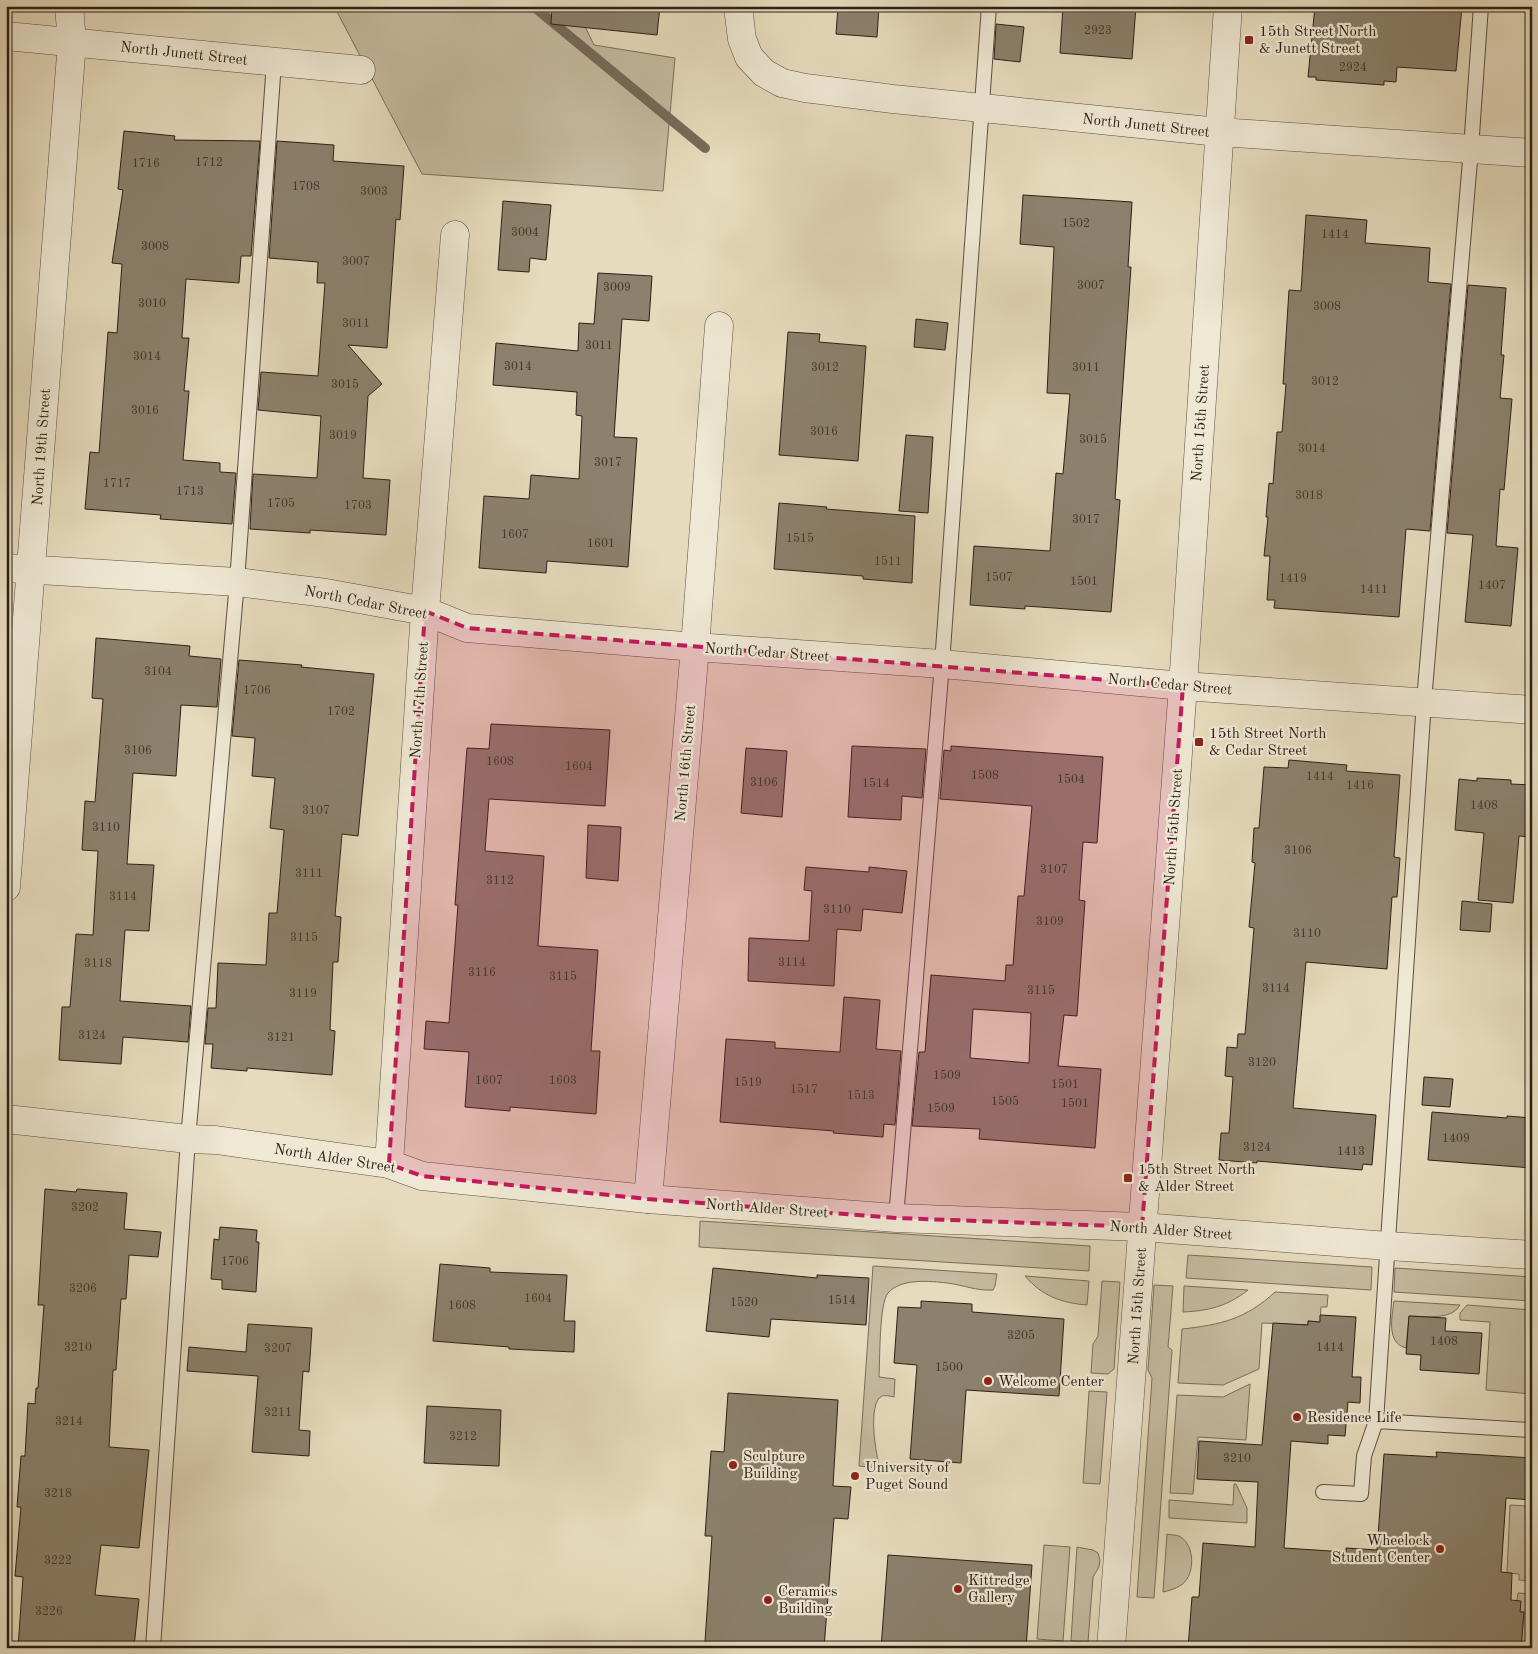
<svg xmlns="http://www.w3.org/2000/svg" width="1538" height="1654" viewBox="0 0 1538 1654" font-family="'Old Standard TT',serif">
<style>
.green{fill:#c6bba1;stroke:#786e5c}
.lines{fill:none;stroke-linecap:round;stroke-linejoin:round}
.stream{stroke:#756a59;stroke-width:10}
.building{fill:#8c816d;stroke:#2b2017;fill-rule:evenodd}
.service-casing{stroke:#5a4f40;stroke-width:16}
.minor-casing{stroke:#5a4f40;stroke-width:29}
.tertiary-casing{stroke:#5a4f40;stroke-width:29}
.service{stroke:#efe8d4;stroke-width:14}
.minor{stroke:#efe8d4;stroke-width:28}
.tertiary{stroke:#efe8d4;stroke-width:28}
.marked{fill:#c2185b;fill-opacity:0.2;stroke:#c2185b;stroke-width:4;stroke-dasharray:10 6;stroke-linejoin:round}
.poi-dot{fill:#8f2418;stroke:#efe8d4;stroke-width:2}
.labels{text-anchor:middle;stroke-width:4.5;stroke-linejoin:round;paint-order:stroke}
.number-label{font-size:12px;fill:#43382c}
.poi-label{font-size:15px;fill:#2b2017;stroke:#efe8d4;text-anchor:start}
.street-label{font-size:15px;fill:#2b2017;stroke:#efe8d4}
</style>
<rect width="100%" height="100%" fill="#e6dbbd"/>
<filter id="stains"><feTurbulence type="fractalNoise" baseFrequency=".004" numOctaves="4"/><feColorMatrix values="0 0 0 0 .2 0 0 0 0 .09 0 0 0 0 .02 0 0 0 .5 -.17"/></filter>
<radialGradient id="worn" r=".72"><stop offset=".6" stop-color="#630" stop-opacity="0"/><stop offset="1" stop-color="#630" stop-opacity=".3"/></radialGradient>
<path class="green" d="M334 6H575L594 45 675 58 663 191 422 174Z
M700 1221 1090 1246 1089 1271 699 1247Z
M1188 1255 1372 1267 1371 1290 1186 1278Z
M873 1266 997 1274 995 1286 993 1290C976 1291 964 1285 947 1283 930 1281 901 1278 888 1293 879 1304 880 1360 879 1377L895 1379 894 1397C890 1396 885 1395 882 1396 867 1403 876 1456 880 1468L859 1466Z
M1395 1268 1532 1277V1301L1394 1292Z
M1025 1276 1089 1281 1087 1305C1062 1303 1042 1296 1025 1276Z
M1102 1281 1120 1282 1114 1369 1108 1374 1091 1373 1093 1344 1098 1336Z
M1154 1285 1173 1286 1168 1347 1172 1350 1154 1598 1137 1597 1152 1378 1148 1370Z
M1184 1286 1248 1290C1228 1306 1208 1311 1183 1312Z
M1275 1292 1328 1295 1327 1307H1321L1320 1322 1308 1321V1325L1262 1323 1259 1369 1223 1385 1178 1383 1182 1329C1220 1325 1246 1319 1275 1292Z
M1394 1301 1460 1305C1451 1321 1424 1316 1409 1316L1406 1348C1386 1343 1392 1317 1394 1301Z
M1467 1305 1532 1310V1394L1486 1390 1490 1322 1460 1320V1313Z
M1250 1384 1246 1440 1198 1437 1193 1494 1170 1493 1177 1395 1223 1397Z
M1089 1391 1107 1392 1100 1484 1083 1483Z
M1234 1484H1236L1247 1508V1523L1169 1518V1500L1233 1505Z
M1510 1505 1528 1506 1526 1544H1532V1581L1519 1580V1574L1507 1573Z
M1167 1534C1170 1535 1176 1535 1179 1536 1193 1543 1195 1566 1187 1579 1182 1587 1172 1590 1163 1592Z
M1044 1545 1070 1547 1063 1641 1037 1639Z
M1077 1547 1093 1550 1098 1553 1100 1560 1099 1567 1093 1577 1088 1642 1071 1641Z
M1518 1593 1532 1594V1648H1521L1524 1612H1520V1601H1517Z"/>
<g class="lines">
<path class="stream" d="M533 6 705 148"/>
</g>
<path class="building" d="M552 6H660L657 35 551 24Z
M838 6H879L877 37 836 34Z
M1063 6H1136L1132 59 1060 53Z
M1315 6H1462L1456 71 1397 67 1396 82 1384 81V85L1316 80V77H1308Z
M996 24 1024 27 1020 62 994 59Z
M124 131 175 136 174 140 260 141 251 256H241L239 283 186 279 182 338H189L184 391H189L183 460 220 463V472L236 473 232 524 160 519 161 515 85 509 90 452 99 453 108 332 117 333 122 264 112 263 123 190 118 189Z
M277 141 334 145 333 161 404 166 400 220 396 219 387 348 348 345 382 384 368 396 363 478 390 480 386 535 310 530V533L250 529 253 474 317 478 321 416 258 410 261 372 318 376 325 283H317L318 262 269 258Z
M1023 195 1132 202 1128 267H1131L1115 499 1120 500 1111 612 1025 606V609L970 605 974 546 1050 551 1056 473 1063 474 1070 394 1047 393 1054 247 1020 244Z
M503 201 551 205 546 260 530 258 529 272 498 270Z
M1306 215 1367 220 1365 243 1430 248 1428 282 1451 284 1430 531 1406 529 1399 617 1274 608 1275 600H1267L1270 556H1264L1268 517H1266L1269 483 1273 484 1277 432H1282L1286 384H1283L1289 290 1301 291Z
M598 273 652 276 649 321 622 319 614 437 637 438 628 567 547 561 546 573 479 568 484 496 529 499 531 475 579 479 582 416 576 415 577 392 493 385 496 343 578 351 579 323 594 324Z
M1468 285 1506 288 1501 355H1504L1500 398 1512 399 1504 490 1500 489 1496 546 1518 548 1511 626 1465 622 1473 535 1447 533Z
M916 319 948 323 945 350 914 347Z
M788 332 820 334 819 342 866 346 858 461 779 455Z
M906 435 933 437 928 513 899 511Z
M779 503 827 507 826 509 915 516 912 583 863 579V576L774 569Z
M96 638 190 646 189 656 221 659 217 707 181 705 176 776 133 773 127 864 154 865 149 931 125 930 120 1001 191 1006 188 1042 123 1037 121 1064 59 1060 62 1007H70L76 934 93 935 98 851 82 850 85 801 95 802 103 699 92 698Z
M239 660 302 665 301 667 374 674 358 836 342 834 335 916 341 917 338 962H333L330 1030 335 1031 332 1075 247 1068V1071L211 1068 213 1044H205L208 1008H216L218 963 266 965 269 913H277L284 830 270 828 275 778 252 776 255 738 232 736Z
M491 724 610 730 605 806 489 799 485 851 544 856 538 946 598 950 591 1051H600L596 1114 510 1107V1111L465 1107 469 1052 424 1049 426 1021 449 1023 458 905H455L467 748 489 749Z
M852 746 926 749 922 798 902 796 901 820 848 817Z
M951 746 1103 757 1097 843 1083 842 1079 900 1085 901 1077 1016 1064 1015 1058 1066 1101 1069 1095 1148 979 1139 980 1129 912 1126 919 1052H925L931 975 1005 981 1006 965H1013L1018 896H1024L1032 806 940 799 944 750 951 751ZM973 1009 1031 1013 1029 1063 970 1058Z
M746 748 787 751 782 817 741 813Z
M1289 760 1347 765 1346 771 1400 775 1394 857 1400 858 1397 897H1392L1387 969 1306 962 1293 1108 1376 1115 1372 1165 1363 1164 1362 1170 1257 1161V1163L1219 1160 1221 1133H1229L1233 1077 1225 1076 1227 1047 1237 1048 1238 1034H1245L1254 928 1249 927 1255 863 1252 862 1254 828H1259L1264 767 1288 768Z
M1477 778 1511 780V784L1532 785V837L1519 836 1513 903 1478 900 1484 833 1455 830 1459 779 1477 781Z
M588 825 621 827 618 881 586 878Z
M806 867 869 872V867L907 871 902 913 863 909 861 931 837 929 834 986 748 981 749 938 809 941 812 891 804 890Z
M1462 901 1492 904 1490 932 1460 930Z
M844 997 880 1000 876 1049 901 1051 895 1125 884 1124 883 1137 833 1133 834 1131 720 1122 726 1039 775 1042V1048L840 1052Z
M1424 1077 1453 1079 1450 1107 1422 1105Z
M1432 1112 1507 1118V1116L1532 1118V1168L1428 1160Z
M45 1189 76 1192 77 1189 127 1193 124 1229 161 1232 158 1257 129 1255 126 1299H121L116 1370H113L109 1447 149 1450 139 1548 101 1545 95 1595 139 1599 134 1647 75 1642V1648H18L23 1577 15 1576 21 1507H17L21 1456H25L28 1403 35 1404 36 1388H38L44 1305H38Z
M220 1227 257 1230 256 1242H259L256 1292 222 1289V1280L211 1279 214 1239 219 1240Z
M440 1264 490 1268V1272L567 1275 564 1321H575L574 1352 509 1349V1347L433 1341Z
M713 1268 817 1278V1275L869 1278 866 1325 771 1319 769 1337 706 1331Z
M921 1301 972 1304V1312L1064 1319 1059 1396 966 1390 961 1463 910 1459 917 1365 894 1363 898 1307 921 1308Z
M1320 1315 1356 1317 1352 1377H1361L1360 1403 1348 1402 1345 1436 1328 1435V1444L1291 1441 1284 1548 1346 1552V1548L1377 1550 1384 1454 1437 1457 1436 1452 1532 1458V1500L1506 1498 1501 1572 1512 1573 1511 1600 1521 1601 1520 1612H1524L1521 1648H1188L1192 1597H1199L1203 1543 1255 1547 1258 1482 1197 1479 1199 1441 1262 1445 1273 1323 1308 1325V1321L1320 1322Z
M1409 1316 1446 1318 1445 1331 1482 1333 1479 1374 1420 1370 1421 1355 1406 1354Z
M248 1324 312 1328 309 1372 303 1371 299 1430 310 1431 309 1456 252 1452 258 1376 187 1371 189 1347 246 1352Z
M728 1393 838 1400 833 1486 851 1487 848 1519 834 1518 824 1648H778L705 1642 712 1536H705L711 1451 724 1452Z
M427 1406 501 1410 499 1466 424 1463Z
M888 1555 1032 1565 1026 1648H881Z"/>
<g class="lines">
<defs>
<path id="service" d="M896 1218 942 664 989 6
M1376 1421 1532 1430
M1323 1492 1361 1494 1364 1456 1376 1421 1424 701 1471 149 1481 6
M153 1648 188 1139 237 582 274 62"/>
<path id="minor" d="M739 6V15L742 39 749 57 764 73 782 83 805 88 893 99 1219 132 1532 153
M6 36 361 70
M6 568 237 582 326 593 425 611 467 628 695 647 942 664 1183 686 1532 710
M6 887 72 42 69 6
M389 1164 425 611 455 235
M648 1199 695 647 719 326
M1111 1648 1183 686 1228 6"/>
<path id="tertiary" d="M6 1119 188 1139 216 1140 389 1164 422 1176 648 1199 896 1218 1142 1227 1388 1246 1532 1255"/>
</defs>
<use href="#service" class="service-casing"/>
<use href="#minor" class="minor-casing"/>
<use href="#tertiary" class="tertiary-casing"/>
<use href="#service" class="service"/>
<use href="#minor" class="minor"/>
<use href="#tertiary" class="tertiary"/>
</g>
<path class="marked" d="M425 611 467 628 1183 686 1142 1227 896 1218 648 1199 422 1176 389 1164Z"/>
<g class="poi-dot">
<rect x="1244" y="35" width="10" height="10" rx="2.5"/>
<rect x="1194" y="737" width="10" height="10" rx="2.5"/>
<rect x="1123" y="1173" width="10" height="10" rx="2.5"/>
<circle cx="988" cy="1381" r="5"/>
<circle cx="1297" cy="1417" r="5"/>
<circle cx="733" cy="1465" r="5"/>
<circle cx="855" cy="1476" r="5"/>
<circle cx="1440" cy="1549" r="5"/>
<circle cx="958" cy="1589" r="5"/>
<circle cx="768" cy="1600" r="5"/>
</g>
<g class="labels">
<g class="number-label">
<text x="1098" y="34">2923</text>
<text x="1353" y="71">2924</text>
<text x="209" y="166">1712</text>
<text x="146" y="167">1716</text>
<text x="306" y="190">1708</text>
<text x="374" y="195">3003</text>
<text x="1076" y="227">1502</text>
<text x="525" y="236">3004</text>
<text x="1335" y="238">1414</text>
<text x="155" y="250">3008</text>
<text x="356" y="265">3007</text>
<text x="1091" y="289">3007</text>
<text x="617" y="291">3009</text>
<text x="152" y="307">3010</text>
<text x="1327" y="310">3008</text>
<text x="356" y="327">3011</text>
<text x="599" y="349">3011</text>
<text x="147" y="360">3014</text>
<text x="518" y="370">3014</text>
<text x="825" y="371">3012</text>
<text x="1086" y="371">3011</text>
<text x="1325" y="385">3012</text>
<text x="345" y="388">3015</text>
<text x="145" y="414">3016</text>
<text x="824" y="435">3016</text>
<text x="343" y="439">3019</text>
<text x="1093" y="443">3015</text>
<text x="1312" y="452">3014</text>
<text x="608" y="466">3017</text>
<text x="117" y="487">1717</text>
<text x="190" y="495">1713</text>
<text x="1309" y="499">3018</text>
<text x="281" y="507">1705</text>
<text x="358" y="509">1703</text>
<text x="1086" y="523">3017</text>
<text x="515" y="538">1607</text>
<text x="800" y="542">1515</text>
<text x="601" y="547">1601</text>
<text x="888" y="565">1511</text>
<text x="999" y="581">1507</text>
<text x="1293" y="582">1419</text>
<text x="1084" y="585">1501</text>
<text x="1492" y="589">1407</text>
<text x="1374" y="593">1411</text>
<text x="158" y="675">3104</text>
<text x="257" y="694">1706</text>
<text x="341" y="715">1702</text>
<text x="138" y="754">3106</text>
<text x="500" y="765">1608</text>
<text x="579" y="770">1604</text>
<text x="985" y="779">1508</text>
<text x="1320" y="780">1414</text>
<text x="1071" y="783">1504</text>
<text x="764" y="786">3106</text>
<text x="876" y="787">1514</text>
<text x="1360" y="789">1416</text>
<text x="1484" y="809">1408</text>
<text x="316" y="814">3107</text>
<text x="106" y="831">3110</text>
<text x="1298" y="854">3106</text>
<text x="1054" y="873">3107</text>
<text x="309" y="877">3111</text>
<text x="500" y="884">3112</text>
<text x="123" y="900">3114</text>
<text x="837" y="913">3110</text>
<text x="1050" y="925">3109</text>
<text x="1307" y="937">3110</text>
<text x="304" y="941">3115</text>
<text x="792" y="966">3114</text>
<text x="98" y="967">3118</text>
<text x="482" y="976">3116</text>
<text x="563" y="980">3115</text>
<text x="1276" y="992">3114</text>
<text x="1041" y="994">3115</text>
<text x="303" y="997">3119</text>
<text x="92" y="1039">3124</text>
<text x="281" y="1041">3121</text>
<text x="1262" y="1066">3120</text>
<text x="947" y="1079">1509</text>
<text x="489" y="1084">1607</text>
<text x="563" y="1084">1603</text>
<text x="748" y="1086">1519</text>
<text x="1065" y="1088">1501</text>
<text x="804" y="1093">1517</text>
<text x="861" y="1099">1513</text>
<text x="1005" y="1105">1505</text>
<text x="1075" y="1107">1501</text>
<text x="941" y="1112">1509</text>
<text x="1456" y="1142">1409</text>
<text x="1257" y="1151">3124</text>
<text x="1351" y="1155">1413</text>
<text x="85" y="1211">3202</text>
<text x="235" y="1265">1706</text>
<text x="83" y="1292">3206</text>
<text x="538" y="1302">1604</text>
<text x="842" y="1304">1514</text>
<text x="744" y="1306">1520</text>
<text x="462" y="1309">1608</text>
<text x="1021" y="1339">3205</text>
<text x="1444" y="1345">1408</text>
<text x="78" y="1351">3210</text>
<text x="1330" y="1351">1414</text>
<text x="278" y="1352">3207</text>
<text x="949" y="1371">1500</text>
<text x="278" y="1416">3211</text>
<text x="69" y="1425">3214</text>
<text x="463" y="1440">3212</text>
<text x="1237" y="1462">3210</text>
<text x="58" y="1497">3218</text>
<text x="58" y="1564">3222</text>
<text x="49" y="1615">3226</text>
</g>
<g class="poi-label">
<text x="1259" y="36">15th Street North<tspan x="1259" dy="17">&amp; Junett Street</tspan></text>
<text x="1209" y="738">15th Street North<tspan x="1209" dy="17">&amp; Cedar Street</tspan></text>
<text x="1138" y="1174">15th Street North<tspan x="1138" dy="17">&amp; Alder Street</tspan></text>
<text x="998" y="1386">Welcome Center</text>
<text x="1307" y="1422">Residence Life</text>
<text x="743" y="1461">Sculpture<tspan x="743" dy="17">Building</tspan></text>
<text x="865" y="1472">University of<tspan x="865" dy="17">Puget Sound</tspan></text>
<text x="1430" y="1545" text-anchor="end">Wheelock<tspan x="1430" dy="17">Student Center</tspan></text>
<text x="968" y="1585">Kittredge<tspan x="968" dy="17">Gallery</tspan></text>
<text x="778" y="1596">Ceramics<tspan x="778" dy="17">Building</tspan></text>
</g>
<g class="street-label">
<text transform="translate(184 53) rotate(6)" y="5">North Junett Street</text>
<text transform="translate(1146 125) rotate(6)" y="5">North Junett Street</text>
<text transform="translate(1200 423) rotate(-86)" y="5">North 15th Street</text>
<text transform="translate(41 447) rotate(-86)" y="5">North 19th Street</text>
<text transform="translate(366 602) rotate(11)" y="5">North Cedar Street</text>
<text transform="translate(767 652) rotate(4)" y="5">North Cedar Street</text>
<text transform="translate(1170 684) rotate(5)" y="5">North Cedar Street</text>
<text transform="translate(419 700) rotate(-86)" y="5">North 17th Street</text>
<text transform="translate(685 763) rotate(-85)" y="5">North 16th Street</text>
<text transform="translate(1173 827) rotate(-86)" y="5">North 15th Street</text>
<text transform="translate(335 1158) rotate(9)" y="5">North Alder Street</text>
<text transform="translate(767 1208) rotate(4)" y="5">North Alder Street</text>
<text transform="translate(1171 1230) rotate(4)" y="5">North Alder Street</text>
<text transform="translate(1137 1306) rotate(-86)" y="5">North 15th Street</text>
</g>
</g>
<rect width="1538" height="1654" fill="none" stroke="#e6dbbd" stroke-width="25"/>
<rect x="8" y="8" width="1523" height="1639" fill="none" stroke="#2b2017" stroke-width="2.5"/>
<rect x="12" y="12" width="1513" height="1629" fill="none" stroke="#2b2017"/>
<rect width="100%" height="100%" filter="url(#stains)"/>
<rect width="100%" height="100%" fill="url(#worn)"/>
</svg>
